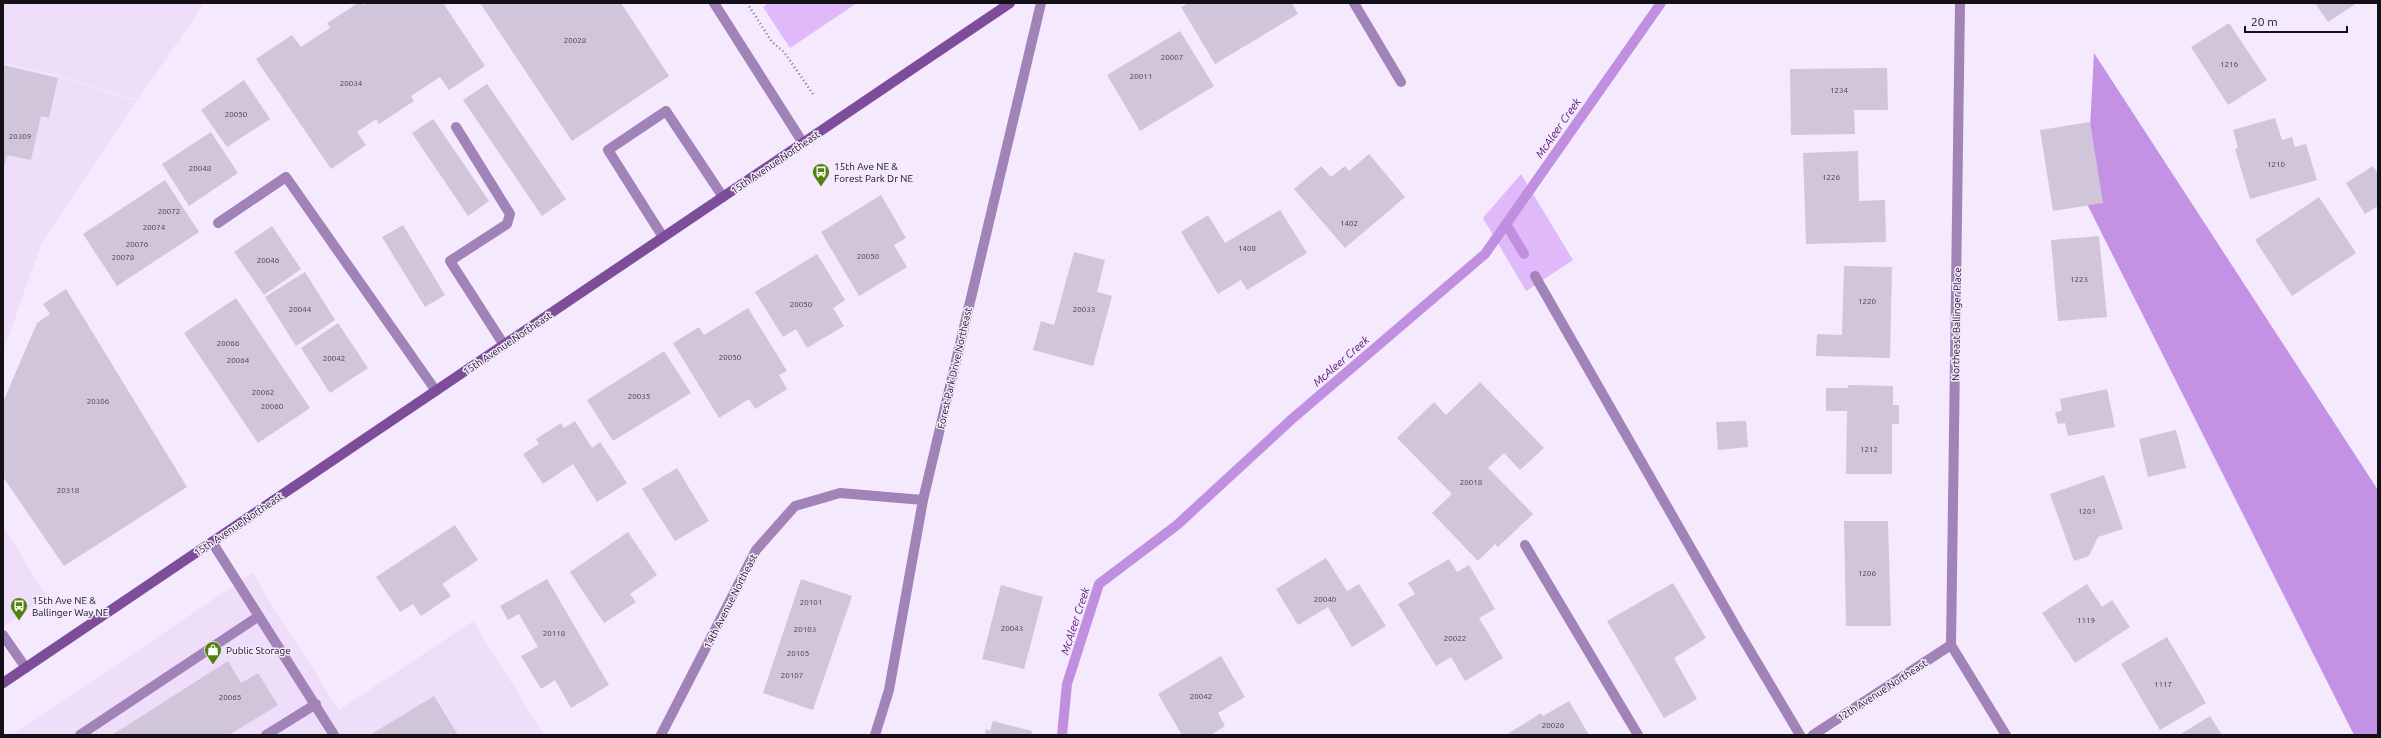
<svg xmlns="http://www.w3.org/2000/svg" width="2381" height="738" viewBox="0 0 2381 738" font-family="Ubuntu,sans-serif">
<style>
.built{fill:#eedefa}
.green{fill:#dfb9f9}
.forest{fill:#c492e4}
.lines{fill:none;stroke-linecap:round;stroke-linejoin:round}
.stream{stroke:#c18fe0;stroke-width:10}
.building{fill:#d1c5da}
.path{stroke:#7b7380;stroke-width:2.5;stroke-dasharray:1 3;stroke-linecap:butt}
.lane{stroke:#a283b7;stroke-width:10}
.street{stroke:#a283b7;stroke-width:10}
.secondary{stroke:#7d4d9a;stroke-width:10}
.labels{text-anchor:middle;stroke-width:3;stroke-linejoin:round;paint-order:stroke}
.number-label{font-size:8px;fill:#433d48}
.street-label{font-size:10px;fill:#141017;stroke:#f5e9fe}
.poi-label{font-size:10px;fill:#141017;stroke:#f5e9fe;text-anchor:start}
.water-label{font-size:11px;font-style:italic;fill:#500a6f;stroke:#f5e9fe}
</style>
<rect width="100%" height="100%" fill="#f5e9fe"/>
<path class="built" d="M3 3H204L138 100 59 76 3 63Z
M3 64 60 77 137 101 40 247 3 352Z
M3 526 47 597 3 627Z
M252 573 339 710 473 621 544 735H12Z"/>
<path class="green" d="M769 3H857L790 48 763 7Z
M1521 174 1573 260 1526 291 1483 218Z"/>
<path class="forest" d="M2094 53 2378 490V735H2354L2086 202Z"/>
<g class="lines">
<path class="stream" d="M1506 224 1524 254
M1062 735 1067 684 1099 584 1177 525 1292 419 1485 254 1661 3"/>
</g>
<path class="building" d="M358 3 364 5 367 3H443L485 66 449 90 440 77 411 96 414 101 379 124 376 119 357 132 366 145 331 169 256 59 292 35 301 47 330 28 327 23Z
M480 3H621L669 76 572 141Z
M1189 3H1292L1298 14 1215 64 1181 7Z
M2315 3H2357L2328 22Z
M2229 23 2267 80 2228 105 2191 47Z
M1180 31 1214 86 1140 131 1107 75Z
M3 65 58 78 49 118 41 116 31 160 7 155 4 168Z
M1887 68 1888 110H1854L1855 134 1791 135 1790 69Z
M244 80 270 119 227 147 201 110Z
M487 84 566 199 542 216 463 100Z
M2275 118 2282 140 2292 137 2295 147 2306 144 2317 180 2250 199 2235 149 2238 148 2233 130Z
M433 119 489 201 468 216 412 133Z
M2090 122 2103 203 2053 211 2040 130Z
M211 132 238 173 189 206 162 164Z
M1858 151 1859 201 1885 200 1886 242 1806 244 1803 153Z
M1369 154 1405 197 1345 248 1294 189 1321 166 1331 177 1345 166 1349 171Z
M2373 166 2378 174V206L2365 214 2346 183Z
M165 180 199 232 117 286 83 234Z
M881 195 906 238 894 245 907 267 859 296 821 232Z
M2319 197 2356 253 2292 296 2255 240Z
M1280 210 1307 253 1247 290 1241 280 1218 294 1181 232 1208 215 1225 243Z
M403 225 445 295 425 307 382 237Z
M272 226 301 269 264 295 234 252Z
M2099 236 2107 317 2058 321 2051 240Z
M1074 252 1105 260 1097 292 1112 296 1093 366 1033 350 1041 321 1054 325Z
M817 254 845 300 833 308 844 326 807 348 796 329 783 337 755 292Z
M1844 266 1892 267 1890 358 1816 356 1817 334 1842 335Z
M305 272 335 320 296 346 265 297Z
M66 289 187 487 64 566 3 477V402L37 323 50 314 43 304Z
M236 298 310 408 258 443 184 333Z
M748 308 787 371 779 375 787 389 755 409 749 399 719 418 673 343 699 327 704 335Z
M338 323 368 368 330 393 301 348Z
M664 351 691 393 613 441 587 400Z
M1480 382 1544 448 1520 470 1504 453 1488 468 1533 514 1498 547 1495 544 1478 561 1432 513 1452 494 1397 438 1434 402 1446 415Z
M1848 385 1893 386V405H1899V424H1892V474H1846L1847 411H1826V388H1848Z
M2107 389 2115 427 2068 436 2065 423 2058 424 2055 412 2062 411 2060 399Z
M575 421 592 448 600 442 627 483 597 502 573 464 543 484 523 454 539 444 536 439 561 423 564 428Z
M1746 421 1748 447 1718 450 1716 422Z
M2176 430 2186 468 2148 477 2139 439Z
M677 468 709 521 675 541 642 489Z
M2104 475 2123 529 2098 537 2089 556 2074 561 2050 494Z
M1844 521H1888L1891 626H1846Z
M455 525 478 560 442 584 451 596 421 616 413 604 400 612 376 577Z
M628 532 657 575 630 594 636 602 604 623 570 572Z
M1326 558 1347 591 1359 584 1386 626 1352 647 1328 607 1298 625 1276 589Z
M1449 559 1457 572 1469 565 1495 609 1479 618 1503 658 1465 681 1451 657 1436 666 1398 604 1415 594 1408 583Z
M547 579 609 685 571 708 555 680 541 689 521 656 538 647 519 614 508 620 500 606Z
M801 579 852 596 813 710 763 693Z
M1673 583 1706 638 1674 658 1697 699 1664 718 1607 621Z
M2087 584 2102 607 2112 600 2130 627 2075 663 2042 613Z
M1001 585 1043 597 1024 669 982 659Z
M2167 637 2206 703 2160 730 2121 664Z
M1221 656 1245 697 1218 713 1225 726 1211 735H1182L1158 694Z
M228 661 241 683 258 673 278 705 229 735H112Z
M434 696 458 735H370Z
M1569 701 1589 735H1510L1509 733 1541 713 1543 716Z
M2210 716 2222 735H2179Z
M993 721 1032 731 1031 735H985L986 729 990 731Z"/>
<g class="lines">
<path class="path" d="M747 3 772 42 784 52 813 94"/>
<path class="lane" d="M714 3 803 143
M456 127 510 214 507 224 450 261 504 345
M218 223 286 177 436 391
M663 237 608 150 666 111 723 197
M1535 276 1740 634 1800 735
M212 542 334 735
M1525 545 1638 735
M3 635 26 668
M80 735 259 616
M266 735 316 704"/>
<path class="street" d="M1354 3 1401 82
M1951 645 1960 3
M1951 645 2006 735
M661 735 756 550 795 506 840 493 923 500
M875 735 889 690 923 500 1041 3
M1813 735 1951 645"/>
<path class="secondary" d="M3 683 1010 3"/>
</g>
<defs>
<symbol id="bus-pin" viewBox="-11 -11 22 30"><path d="M0 17L-7.5 6A9.5 9.5 0 1 1 7.5 6Z" fill="#518111" stroke="#f5e9fe"/><path d="M-5-6H5V4H4V6H2V4H-2V6H-4V4H-5ZM-3.5-4V0h7V-4ZM-3.5 1.2v1.5H-2V1.2ZM2 1.2v1.5H3.5V1.2Z" fill="#fff"/></symbol>
<symbol id="shop-pin" viewBox="-11 -11 22 30"><path d="M0 17L-7.5 6A9.5 9.5 0 1 1 7.5 6Z" fill="#518111" stroke="#f5e9fe"/><path d="M-5-2.5h2.3a2.7 3.5 0 0 1 5.4 0H5L5.5 6h-11ZM-1.5-2.5h3a1.5 2.3 0 0 0-3 0Z" fill="#fff"/></symbol>
</defs>
<g fill-rule="evenodd">
<use href="#bus-pin" x="811" y="162" width="20" height="27"/>
<use href="#bus-pin" x="9" y="596" width="20" height="27"/>
<use href="#shop-pin" x="203" y="640" width="20" height="27"/>
</g>
<g class="labels">
<g class="number-label">
<text x="575" y="43">20028</text>
<text x="1172" y="60">20007</text>
<text x="2229" y="67">1216</text>
<text x="1141" y="79">20011</text>
<text x="351" y="86">20034</text>
<text x="1839" y="93">1234</text>
<text x="236" y="117">20050</text>
<text x="20" y="139">20309</text>
<text x="2276" y="167">1210</text>
<text x="200" y="171">20048</text>
<text x="1831" y="180">1226</text>
<text x="169" y="214">20072</text>
<text x="1349" y="226">1402</text>
<text x="154" y="230">20074</text>
<text x="137" y="247">20076</text>
<text x="1247" y="251">1408</text>
<text x="868" y="259">20050</text>
<text x="123" y="260">20078</text>
<text x="268" y="263">20046</text>
<text x="2079" y="282">1223</text>
<text x="1867" y="304">1220</text>
<text x="801" y="307">20050</text>
<text x="300" y="312">20044</text>
<text x="1084" y="312">20033</text>
<text x="228" y="346">20066</text>
<text x="730" y="360">20050</text>
<text x="334" y="361">20042</text>
<text x="238" y="363">20064</text>
<text x="263" y="395">20062</text>
<text x="639" y="399">20035</text>
<text x="98" y="404">20306</text>
<text x="272" y="409">20060</text>
<text x="1869" y="452">1212</text>
<text x="1471" y="485">20018</text>
<text x="68" y="493">20318</text>
<text x="2087" y="514">1201</text>
<text x="1867" y="576">1206</text>
<text x="1325" y="602">20040</text>
<text x="811" y="605">20101</text>
<text x="2086" y="623">1119</text>
<text x="1012" y="631">20043</text>
<text x="805" y="632">20103</text>
<text x="554" y="636">20118</text>
<text x="1455" y="641">20022</text>
<text x="798" y="656">20105</text>
<text x="792" y="678">20107</text>
<text x="2163" y="687">1117</text>
<text x="1201" y="699">20042</text>
<text x="230" y="700">20065</text>
<text x="1553" y="728">20026</text>
</g>
<g class="street-label">
<text transform="translate(775 162) rotate(-34)" y="4">15th Avenue Northeast</text>
<text transform="translate(1956 324) rotate(-89)" y="4">Northeast Ballinger Place</text>
<text transform="translate(507 343) rotate(-34)" y="4">15th Avenue Northeast</text>
<text transform="translate(954 368) rotate(-77)" y="4">Forest Park Drive Northeast</text>
<text transform="translate(238 524) rotate(-34)" y="4">15th Avenue Northeast</text>
<text transform="translate(730 601) rotate(-63)" y="4">14th Avenue Northeast</text>
<text transform="translate(1882 690) rotate(-33)" y="4">12th Avenue Northeast</text>
</g>
<g class="poi-label">
<text x="834" y="170">15th Ave NE &amp;<tspan x="834" dy="12">Forest Park Dr NE</tspan></text>
<text x="32" y="604">15th Ave NE &amp;<tspan x="32" dy="12">Ballinger Way NE</tspan></text>
<text x="226" y="654">Public Storage</text>
</g>
<g class="water-label">
<text transform="translate(1558 128) rotate(-55)" y="4">McAleer Creek</text>
<text transform="translate(1341 361) rotate(-41)" y="4">McAleer Creek</text>
<text transform="translate(1075 621) rotate(-72)" y="4">McAleer Creek</text>
</g>
</g>
<rect width="2381" height="738" fill="none" stroke="#141017" stroke-width="8"/>
<path d="M2245 26v6h102v-6" fill="none" stroke="#141017" stroke-width="2"/>
<text x="2251" y="26" font-size="12" fill="#141017" stroke="#f5e9fe" stroke-width="3" paint-order="stroke">20 m</text>
</svg>
